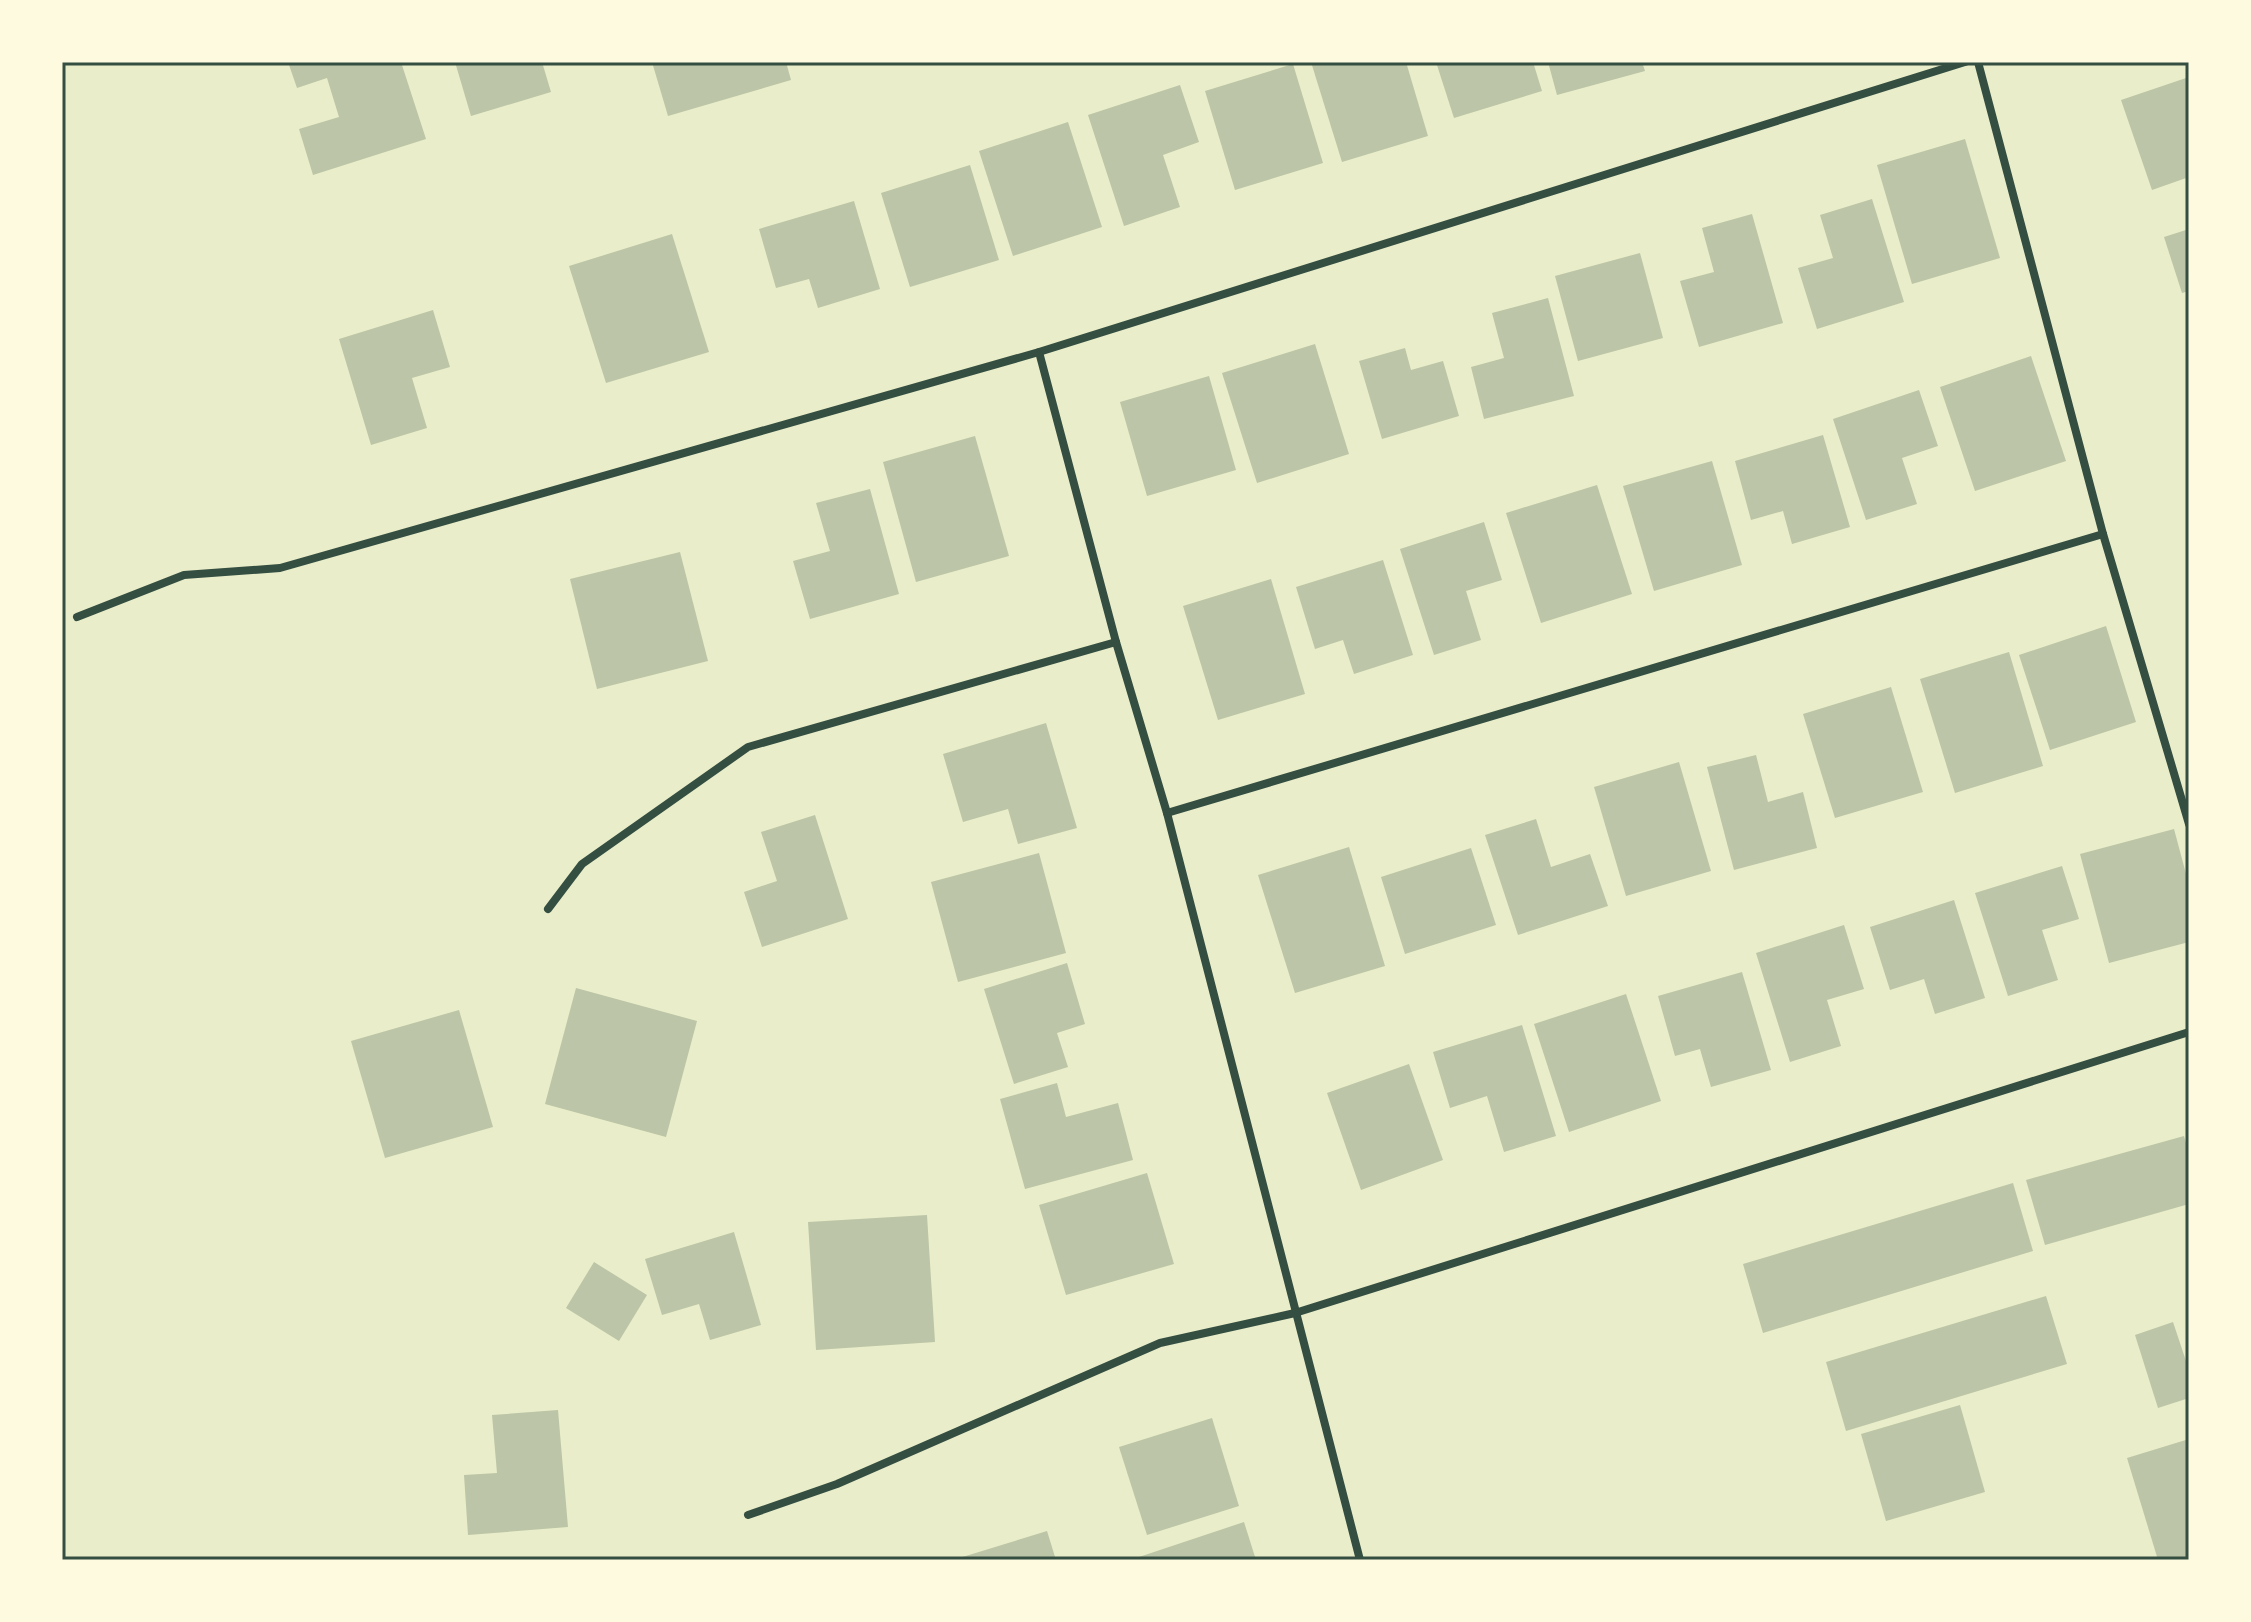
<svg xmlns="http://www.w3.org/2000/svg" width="2251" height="1622" font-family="Karla,sans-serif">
  <rect width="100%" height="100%" fill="#e9edc9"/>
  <g fill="#bcc5a7">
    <path d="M288 62H401L426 139 313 175 299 129 339 117 327 78 297 88Z"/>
    <path d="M455 62H542L551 92 471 116Z"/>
    <path d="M652 62H786L791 80 668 116Z"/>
    <path d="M1311 62H1406L1428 136 1342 162Z"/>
    <path d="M1436 62H1533L1542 91 1454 118Z"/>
    <path d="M1548 62H1642L1645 71 1557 95Z"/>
    <path d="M1293 64 1323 163 1235 190 1205 91Z"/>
    <path d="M2189 77V177L2152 190 2121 100Z"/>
    <path d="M1180 85 1199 142 1163 155 1180 207 1124 226 1088 115Z"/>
    <path d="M1068 122 1102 227 1013 256 979 151Z"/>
    <path d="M1965 139 2000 258 1912 284 1877 165Z"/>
    <path d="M970 165 999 260 910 287 881 193Z"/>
    <path d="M1872 199 1904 302 1817 329 1798 268 1833 258 1820 215Z"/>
    <path d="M854 201 880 289 818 308 809 279 776 288 759 229Z"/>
    <path d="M1752 214 1783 323 1699 347 1680 281 1714 272 1702 228Z"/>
    <path d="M2189 229V291L2182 293 2164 237Z"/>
    <path d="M672 234 709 352 606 383 569 266Z"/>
    <path d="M1640 253 1663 338 1578 361 1555 276Z"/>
    <path d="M1548 298 1574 396 1484 419 1471 367 1504 358 1492 313Z"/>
    <path d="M433 310 450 367 412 378 427 428 371 445 339 339Z"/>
    <path d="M1315 344 1349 454 1257 483 1222 373Z"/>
    <path d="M1405 348 1411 370 1443 361 1459 416 1382 439 1359 361Z"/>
    <path d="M2031 356 2066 461 1975 491 1940 387Z"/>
    <path d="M1209 376 1236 470 1147 496 1120 402Z"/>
    <path d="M1919 390 1938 446 1902 458 1917 504 1866 520 1833 419Z"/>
    <path d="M1823 435 1850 527 1792 544 1783 511 1751 520 1735 461Z"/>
    <path d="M975 436 1009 556 916 582 883 462Z"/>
    <path d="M1712 461 1742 565 1654 591 1623 486Z"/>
    <path d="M1597 485 1632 594 1541 623 1506 513Z"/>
    <path d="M870 489 899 594 810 619 793 561 830 551 816 503Z"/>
    <path d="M1484 522 1502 580 1466 591 1481 640 1434 655 1400 549Z"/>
    <path d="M680 552 708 661 597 689 570 579Z"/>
    <path d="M1383 560 1413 655 1354 674 1343 640 1315 649 1296 587Z"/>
    <path d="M1271 579 1305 694 1218 720 1183 606Z"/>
    <path d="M2106 626 2136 722 2050 750 2019 655Z"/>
    <path d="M2009 652 2043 766 1955 793 1920 679Z"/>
    <path d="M1891 687 1923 792 1835 818 1803 714Z"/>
    <path d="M1046 723 1077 828 1018 844 1008 809 963 822 943 754Z"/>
    <path d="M1756 755 1768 802 1803 792 1817 848 1734 870 1707 767Z"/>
    <path d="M1679 762 1711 871 1626 896 1594 787Z"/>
    <path d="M815 815 848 919 762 947 744 892 777 881 761 832Z"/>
    <path d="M1536 819 1551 867 1590 854 1608 906 1518 935 1485 835Z"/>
    <path d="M2174 829 2189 885V942L2109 963 2080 854Z"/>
    <path d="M1349 847 1385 966 1295 993 1258 875Z"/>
    <path d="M1471 848 1496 925 1405 954 1381 877Z"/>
    <path d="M1039 853 1066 953 958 982 931 882Z"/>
    <path d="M2062 866 2079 919 2042 930 2058 980 2008 996 1975 893Z"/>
    <path d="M1954 900 1985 998 1935 1014 1924 979 1890 990 1870 927Z"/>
    <path d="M1844 925 1864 989 1827 1000 1841 1046 1790 1062 1756 953Z"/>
    <path d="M1067 963 1085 1024 1057 1033 1068 1067 1014 1084 984 989Z"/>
    <path d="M1742 972 1771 1070 1711 1087 1700 1049 1675 1056 1658 996Z"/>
    <path d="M576 988 697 1021 666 1137 545 1104Z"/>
    <path d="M1626 994 1661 1101 1569 1132 1534 1024Z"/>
    <path d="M459 1010 493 1127 385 1158 351 1041Z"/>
    <path d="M1522 1025 1556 1136 1504 1152 1487 1096 1450 1108 1433 1052Z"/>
    <path d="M1409 1064 1443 1160 1361 1190 1327 1093Z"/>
    <path d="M1057 1083 1066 1117 1118 1103 1133 1160 1025 1189 1000 1099Z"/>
    <path d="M2184 1136 2189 1153V1204L2045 1245 2026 1180Z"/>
    <path d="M1147 1173 1174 1264 1066 1295 1039 1205Z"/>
    <path d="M2013 1183 2033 1251 1763 1333 1743 1264Z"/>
    <path d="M927 1215 935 1342 816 1350 808 1222Z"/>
    <path d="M734 1232 761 1325 710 1340 699 1304 662 1315 645 1259Z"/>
    <path d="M594 1262 647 1295 619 1341 566 1308Z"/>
    <path d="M2046 1296 2067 1364 1846 1431 1826 1362Z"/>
    <path d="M2173 1322 2189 1370V1398L2158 1408 2135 1335Z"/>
    <path d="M1960 1405 1985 1492 1886 1521 1861 1434Z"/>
    <path d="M558 1410 568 1527 468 1535 464 1475 497 1473 492 1415Z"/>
    <path d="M1212 1418 1239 1506 1147 1535 1119 1447Z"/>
    <path d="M2189 1439V1560H2158L2127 1458Z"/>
    <path d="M1244 1522 1256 1560H1133V1559Z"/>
    <path d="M1047 1531 1056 1560H956V1559Z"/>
  </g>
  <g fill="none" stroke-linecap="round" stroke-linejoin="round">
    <g stroke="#344e41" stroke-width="8">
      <path d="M1978 62 2103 534 2189 824"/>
      <path d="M1039 352 1116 642 1167 813 1360 1560"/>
      <path d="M77 617 184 575 280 568 1039 352 1965 62"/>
      <path d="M1167 813 2103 534"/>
      <path d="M548 909 582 864 748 747 1116 642"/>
      <path d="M748 1515 837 1484 1160 1343 1295 1313 2189 1032"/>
    </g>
  </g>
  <rect width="2251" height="1622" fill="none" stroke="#fefae0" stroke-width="128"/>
  <rect x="64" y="64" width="2123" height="1494" fill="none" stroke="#344e41" stroke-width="3"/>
</svg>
